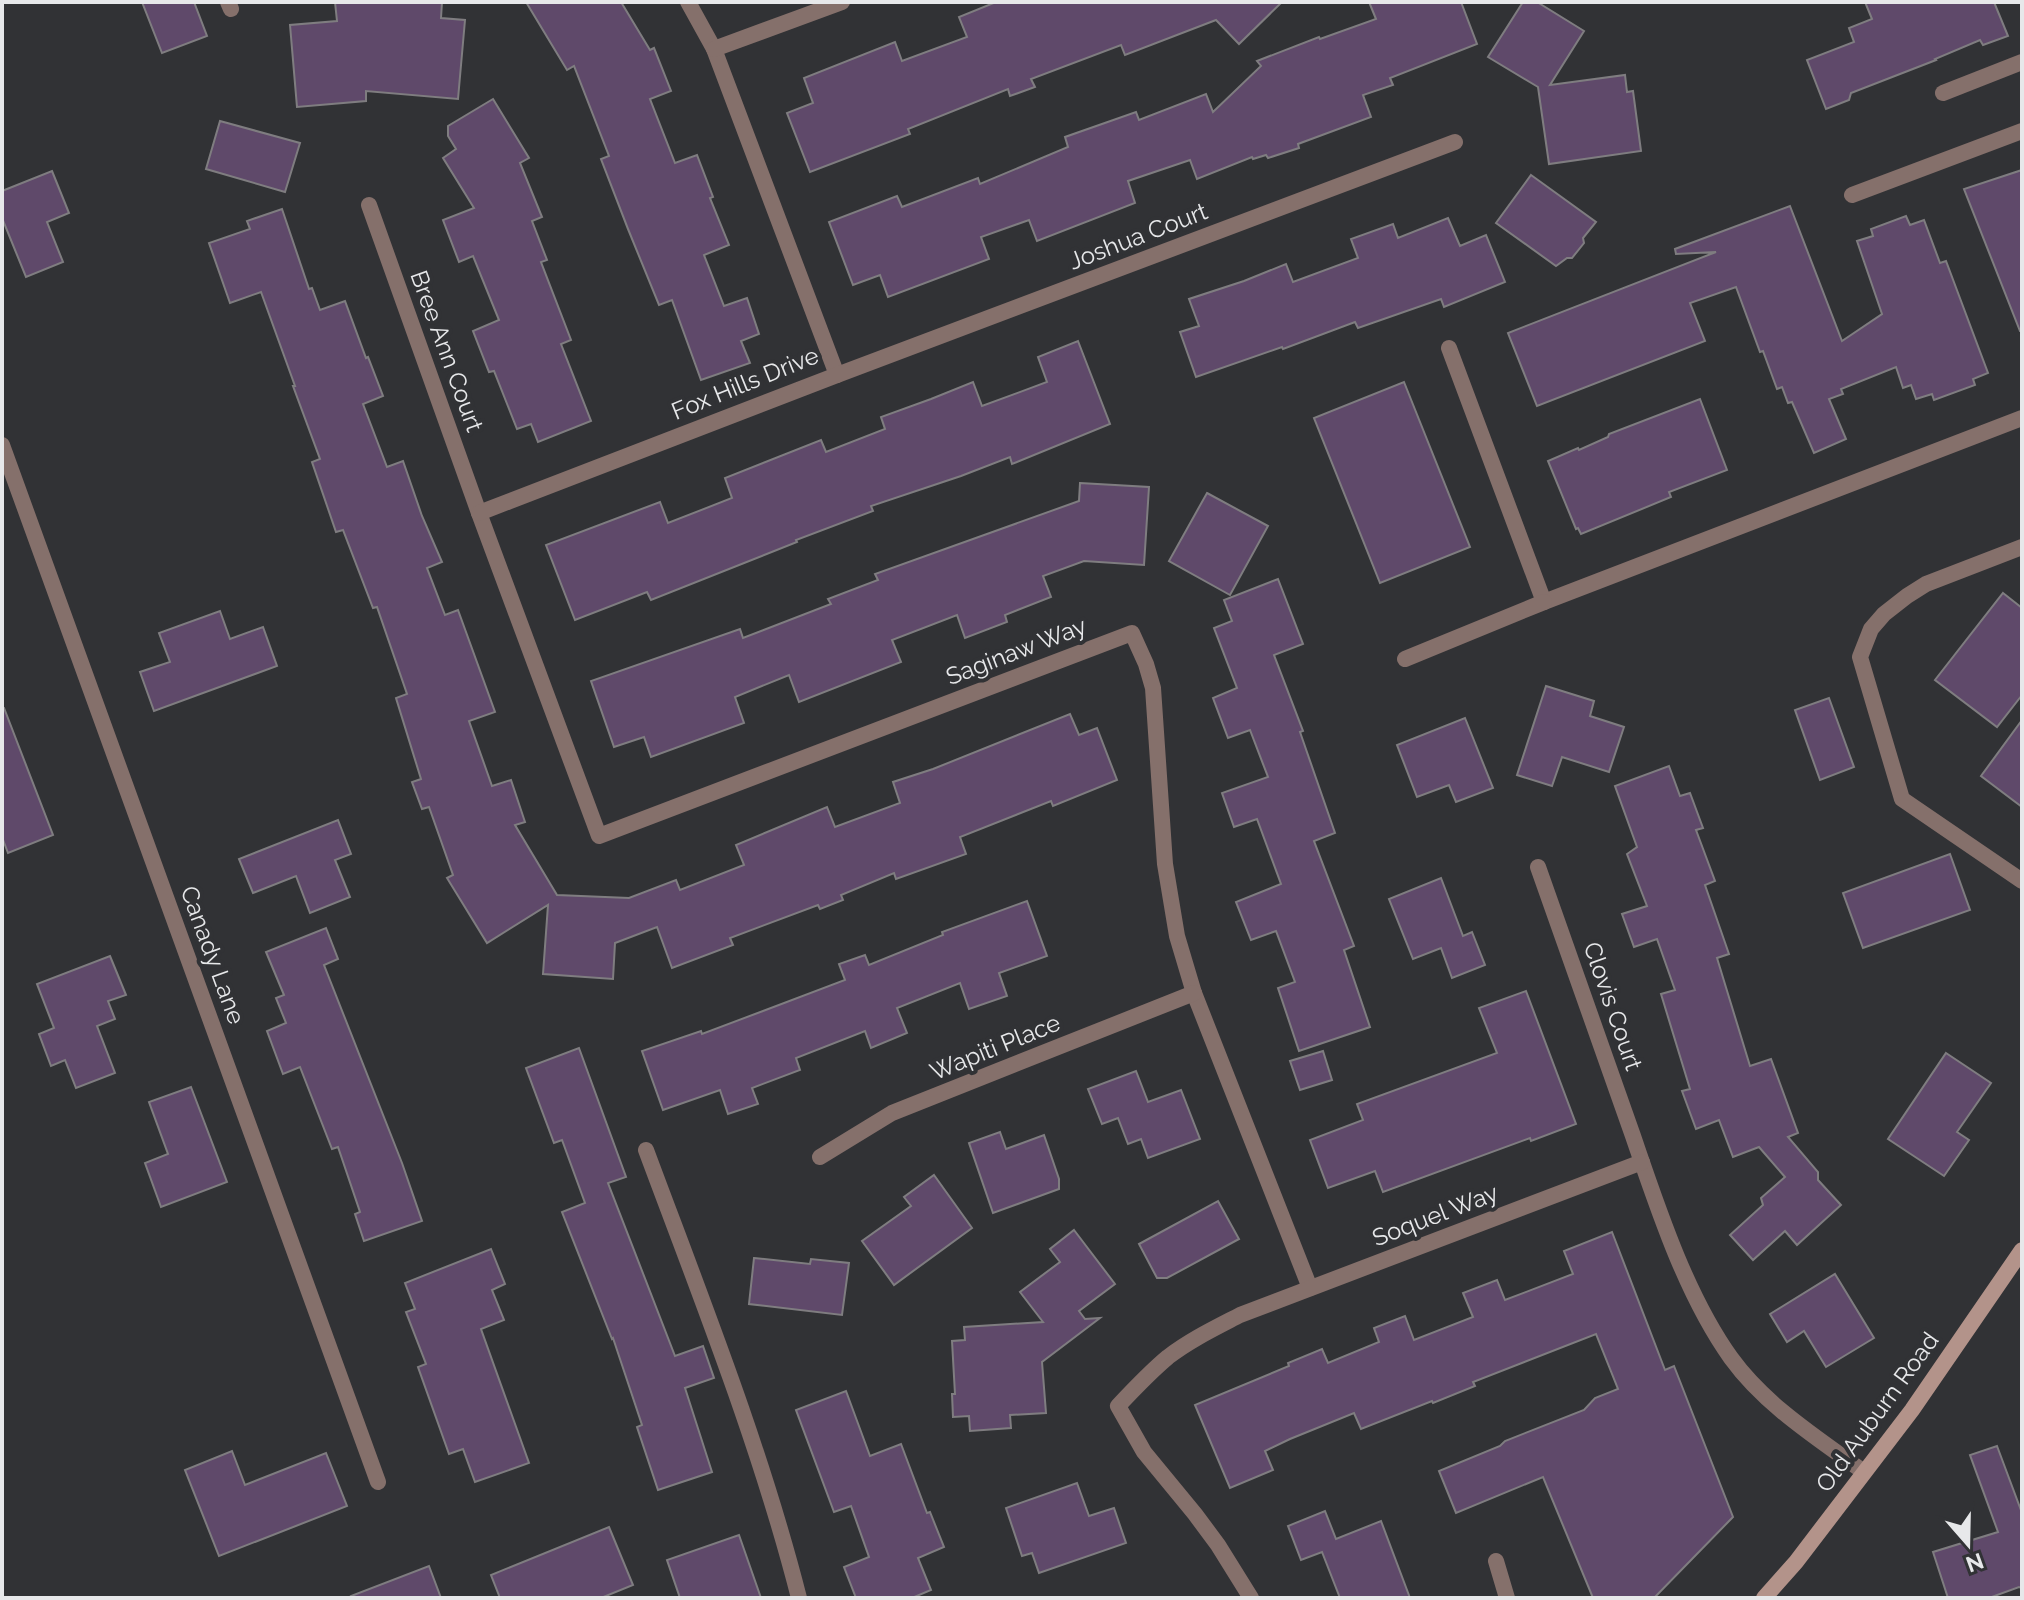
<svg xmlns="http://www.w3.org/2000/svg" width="2024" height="1600" font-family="Raleway,sans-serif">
  <rect width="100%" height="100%" fill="#313235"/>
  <g fill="#5f496a" stroke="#7f7d80" stroke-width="2">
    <path d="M142 2H194L207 36 162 53Z"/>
    <path d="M335 2H442L441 18 465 20 458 99 366 91V101L297 107 290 25 337 21Z"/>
    <path d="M526 2H621L650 50 654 48 671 91 650 99 675 163 697 155 713 197 710 198 729 245 704 255 724 306 747 298 759 334 741 341 750 363 701 380 672 300 659 305 628 229 601 159 609 156 574 66 567 70Z"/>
    <path d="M996 2H1282L1239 44 1216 20 1125 55 1121 45 1031 79 1035 87 1010 96 1008 89 908 129 910 134 810 172 787 113 813 103 804 78 895 42 902 61 967 37 959 17Z"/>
    <path d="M1369 2H1461L1477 44 1390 78 1393 85 1363 95 1371 117 1298 144 1299 148 1268 158 1266 155 1253 159 1252 157 1197 179 1190 160 1128 181 1135 203 1037 241 1029 220 981 237 989 259 888 297 880 275 853 285 829 222 897 196 902 207 978 178 980 184 1068 147 1065 137 1136 112 1139 120 1206 94 1213 112 1261 66 1257 61 1319 37 1320 39 1376 19Z"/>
    <path d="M1523 2H1537L1584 31 1550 85 1625 75 1627 92 1633 91 1641 151 1549 164 1538 87 1488 57Z"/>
    <path d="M1865 2H1994L2008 36 1983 45 1980 40 1935 59 1936 60 1851 93 1849 100 1826 109 1807 60 1854 42 1849 28 1872 19Z"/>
    <path d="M493 99 529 158 520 163 542 217 532 221 547 260 541 262 571 340 561 344 591 421 538 442 531 424 517 429 494 371 489 372 473 331 499 320 473 256 459 262 443 220 474 208 443 158 456 149 448 136V126Z"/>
    <path d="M220 121 300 143 285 192 206 169Z"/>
    <path d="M2022 170V331H2020L1964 189Z"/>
    <path d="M52 171 69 213 47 222 63 262 26 277 2 218V191Z"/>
    <path d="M1531 175 1596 222 1583 238 1584 243 1572 258H1567L1556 266 1496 223Z"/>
    <path d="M1790 206 1842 341 1882 314 1857 241 1873 236 1871 229 1906 216 1910 225 1924 220 1940 263 1946 261 1988 373 1973 379 1975 385 1934 400 1932 394 1916 399 1911 385 1903 388 1896 367 1841 389 1843 394 1829 399 1846 439 1814 453 1792 402 1788 403 1782 387 1777 389 1763 351 1760 352 1736 287 1690 303 1705 341 1537 406 1508 333 1716 252 1676 254 1675 249Z"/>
    <path d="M282 209 309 289 312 288 320 310 345 301 366 358 368 357 383 396 363 404 387 467 403 461 422 516 442 562 427 568 445 615 458 610 495 712 469 721 492 786 511 780 525 822 515 825 557 895 629 898 676 880 680 890 744 865 736 845 827 807 835 827 900 803 893 782 933 769 1070 714 1079 735 1097 728 1117 780 1053 806 1051 801 960 837 966 854 896 879 894 873 841 895 843 900 820 909 818 905 730 938 733 945 672 968 657 927 615 943 613 979 543 974 548 905 487 943 447 878 453 875 429 807 422 809 412 782 421 779 396 698 407 694 377 607 373 608 343 530 336 532 312 462 320 459 293 386H295L261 292 230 303 209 243 250 229 247 221Z"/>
    <path d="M1448 218 1460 246 1486 235 1505 282 1444 307 1441 299 1358 328 1355 322 1283 349 1282 347 1196 377 1180 332 1199 326 1189 299 1244 281 1286 264 1293 282 1358 258 1351 239 1393 224 1398 238Z"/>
    <path d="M1078 341 1110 424 1012 464 1010 457 961 476 871 506 873 511 796 540 797 542 651 600 647 592 575 620 546 545 660 502 668 523 732 498 725 478 821 440 826 452 885 429 881 417 931 399 973 382 982 406 1047 382 1038 357Z"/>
    <path d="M1404 382 1470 547 1380 583 1314 418Z"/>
    <path d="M1700 399 1727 470 1669 492 1671 497 1581 534 1578 528 1576 529 1548 461 1578 448 1579 450 1608 437 1609 434Z"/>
    <path d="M1080 483 1149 487 1144 565 1084 561 1043 576 1051 597 1005 615 1007 622 965 638 957 615 892 640 901 662 799 702 789 675 735 697 744 723 651 757 644 737 614 747 591 681 740 629 743 638 831 604 828 599 878 580 875 574 1079 501Z"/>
    <path d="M1207 493 1268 526 1230 595 1169 561Z"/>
    <path d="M1278 579 1303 644 1274 655 1303 731 1300 732 1335 833 1314 841 1354 946 1344 950 1370 1027 1299 1051 1278 988 1295 982 1276 931 1251 940 1236 902 1281 884 1257 819 1234 827 1222 793 1268 777 1250 730 1228 738 1213 698 1237 688 1214 628 1232 621 1224 600Z"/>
    <path d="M2003 593 2022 608V695L1997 727 1935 680Z"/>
    <path d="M220 611 230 639 263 627 277 666 154 711 140 672 170 662 159 633Z"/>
    <path d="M1546 686 1594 701 1590 716 1624 727 1609 772 1562 757 1552 786 1517 775Z"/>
    <path d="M1829 698 1854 767 1820 780 1795 710Z"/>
    <path d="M2 708H4L53 835 8 853 2 837Z"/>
    <path d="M1465 718 1493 788 1456 802 1449 785 1417 797 1397 745Z"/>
    <path d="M2022 720V807L1981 776Z"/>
    <path d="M1669 766 1680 796 1690 793 1703 828 1696 830 1715 881 1705 885 1729 954 1717 958 1750 1066 1771 1059 1798 1133 1788 1137 1818 1172V1180L1841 1205 1797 1245 1785 1231 1753 1260 1730 1235 1763 1205 1761 1198 1785 1177 1759 1147 1733 1157 1719 1120 1696 1129 1682 1091 1690 1089 1661 994 1675 990 1657 939 1634 947 1622 914 1647 906 1627 854 1637 847 1615 786Z"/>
    <path d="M338 820 351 854 335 860 350 897 310 913 296 876 253 893 239 859Z"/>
    <path d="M1950 854 1970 910 1863 948 1843 893Z"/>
    <path d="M1441 878 1463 936 1472 932 1485 965 1452 978 1441 948 1413 959 1389 899Z"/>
    <path d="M1027 901 1047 956 999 973 1007 996 969 1009 960 983 897 1008 907 1033 871 1048 865 1031 796 1058 800 1070 752 1088 758 1104 728 1114 720 1090 663 1110 642 1051 701 1031 702 1034 845 980 839 964 865 955 869 965 943 935 942 932Z"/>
    <path d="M326 928 338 959 324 965 402 1163 422 1221 364 1241 355 1214 360 1212 338 1147 332 1149 300 1067 283 1074 267 1031 286 1023 276 998 284 995 266 952Z"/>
    <path d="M110 956 126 995 108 1001 115 1019 97 1026 115 1073 76 1088 65 1060 51 1066 39 1034 54 1028 37 984Z"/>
    <path d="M1526 991 1576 1124 1531 1141 1530 1138 1383 1192 1375 1171 1328 1188 1310 1140 1363 1120 1357 1104 1497 1053 1479 1008Z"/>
    <path d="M579 1048 626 1177 608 1183 675 1356 703 1346 714 1378 685 1388 712 1472 658 1490 637 1427 642 1425 613 1338 612 1339 562 1212 585 1203 562 1140 554 1143 526 1068Z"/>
    <path d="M1323 1051 1332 1080 1300 1090 1290 1061Z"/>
    <path d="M1946 1053 1991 1083 1957 1132 1969 1140 1944 1176 1888 1139Z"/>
    <path d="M1136 1071 1148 1102 1181 1090 1200 1139 1148 1158 1141 1139 1128 1144 1118 1118 1102 1124 1088 1089Z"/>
    <path d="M191 1087 227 1182 161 1207 145 1163 168 1154 149 1102Z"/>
    <path d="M1000 1132 1006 1149 1044 1135 1059 1179V1189L993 1213 969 1143Z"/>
    <path d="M934 1175 972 1228 894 1285 862 1241 911 1206 904 1197Z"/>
    <path d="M1218 1201 1239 1239 1167 1278H1157L1139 1244Z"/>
    <path d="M1074 1230 1115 1284 1079 1311 1085 1319 1100 1318 1042 1362 1046 1413 1010 1415 1011 1428 970 1431 969 1416 953 1417 952 1394H955L952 1341 965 1340 964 1327 1043 1322 1020 1292 1060 1262 1050 1249Z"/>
    <path d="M1612 1232 1665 1370 1674 1366 1733 1517 1654 1598H1593L1543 1477 1456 1513 1439 1471 1500 1446 1505 1441 1584 1410 1595 1398 1618 1389 1596 1334 1473 1382 1475 1386 1433 1403 1432 1401 1361 1429 1354 1413 1290 1439 1265 1451 1273 1470 1230 1488 1195 1405 1289 1366 1288 1363 1322 1349 1328 1363 1379 1342 1374 1328 1405 1316 1414 1340 1473 1317 1463 1293 1497 1280 1505 1300 1573 1274 1564 1251Z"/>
    <path d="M491 1249 505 1284 492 1290 504 1320 481 1329 529 1463 475 1482 463 1449 449 1454 418 1367 426 1364 406 1312 415 1309 405 1283Z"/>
    <path d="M754 1258 810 1264 811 1259 849 1263 842 1315 749 1304Z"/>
    <path d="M1835 1274 1874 1338 1826 1367 1804 1331 1787 1342 1770 1314Z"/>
    <path d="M846 1391 870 1456 901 1444 927 1513 930 1512 944 1547 918 1558 931 1590 912 1598H856L844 1567 869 1557 851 1506 834 1512 796 1410Z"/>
    <path d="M1997 1446 2022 1513V1588L2019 1587 1989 1598H1948L1933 1552 1998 1532 1970 1455Z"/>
    <path d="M232 1451 245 1485 326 1453 347 1506 219 1556 185 1470Z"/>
    <path d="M1077 1483 1089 1516 1114 1508 1126 1543 1039 1573 1032 1553 1022 1556 1006 1508Z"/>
    <path d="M1325 1511 1336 1539 1381 1521 1410 1598H1340L1322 1552 1301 1560 1288 1526Z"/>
    <path d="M609 1527 633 1585 601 1598H500L491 1575Z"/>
    <path d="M739 1535 761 1598H680L667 1560Z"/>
    <path d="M429 1566 441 1598H352L351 1596Z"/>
  </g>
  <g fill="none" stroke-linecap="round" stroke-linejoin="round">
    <g stroke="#85706b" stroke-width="16">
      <path d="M1943 93 2022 62"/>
      <path d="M1852 195 2022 131"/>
      <path d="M2022 547 1926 584 1907 596 1884 614 1871 629 1860 657 1902 799 2022 881"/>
      <path d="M1496 1561 1507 1598"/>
    </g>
    <g stroke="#85706b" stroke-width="16">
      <path d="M228 2 231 9"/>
      <path d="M688 2 714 49 837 375"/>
      <path d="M714 49 842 2"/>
      <path d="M369 205 479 513 599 836 1132 633 1146 664 1153 688 1165 864 1177 936 1194 993 1310 1288"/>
      <path d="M1449 348 1544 602 2022 418"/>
      <path d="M2 445 378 1482"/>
      <path d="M479 513 837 375 1455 142"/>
      <path d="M1405 659 1544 602"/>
      <path d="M1538 867C1570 956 1601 1046 1633 1136 1658 1209 1686 1295 1731 1358 1765 1405 1817 1438 1864 1472"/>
      <path d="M646 1150C701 1298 760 1445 799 1598"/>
      <path d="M820 1157 892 1113 1194 993"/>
      <path d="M1251 1598 1218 1545 1195 1514 1144 1452 1118 1406C1134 1389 1150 1372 1168 1357 1190 1340 1215 1328 1240 1315L1642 1162"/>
    </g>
    <path stroke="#b3938a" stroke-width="16" d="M1764 1598 1796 1562 1912 1410 2022 1250"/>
  </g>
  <g text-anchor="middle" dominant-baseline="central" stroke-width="8" stroke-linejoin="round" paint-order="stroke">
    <g font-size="24" fill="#e7e8ea" stroke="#313235">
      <text transform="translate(1138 236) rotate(-21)">Joshua Court</text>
      <text transform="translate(447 351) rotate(70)">Bree Ann Court</text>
      <text transform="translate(745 383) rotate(-22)">Fox Hills Drive</text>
      <text transform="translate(1016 651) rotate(-21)">Saginaw Way</text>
      <text transform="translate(213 955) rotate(70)">Canady Lane</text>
      <text transform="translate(1613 1006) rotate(71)">Clovis Court</text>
      <text transform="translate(995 1047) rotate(-22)">Wapiti Place</text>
      <text transform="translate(1435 1215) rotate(-21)">Soquel Way</text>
      <text transform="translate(1877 1412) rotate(-54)">Old Auburn Road</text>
    </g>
  </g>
  <rect width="2024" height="1600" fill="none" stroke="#e7e8ea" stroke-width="8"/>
  <g transform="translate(1968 1544) rotate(160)" stroke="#313235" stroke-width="6" paint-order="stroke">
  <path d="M0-6L14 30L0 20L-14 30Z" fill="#e7e8ea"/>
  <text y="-12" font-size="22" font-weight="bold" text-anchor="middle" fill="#e7e8ea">N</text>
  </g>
</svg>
